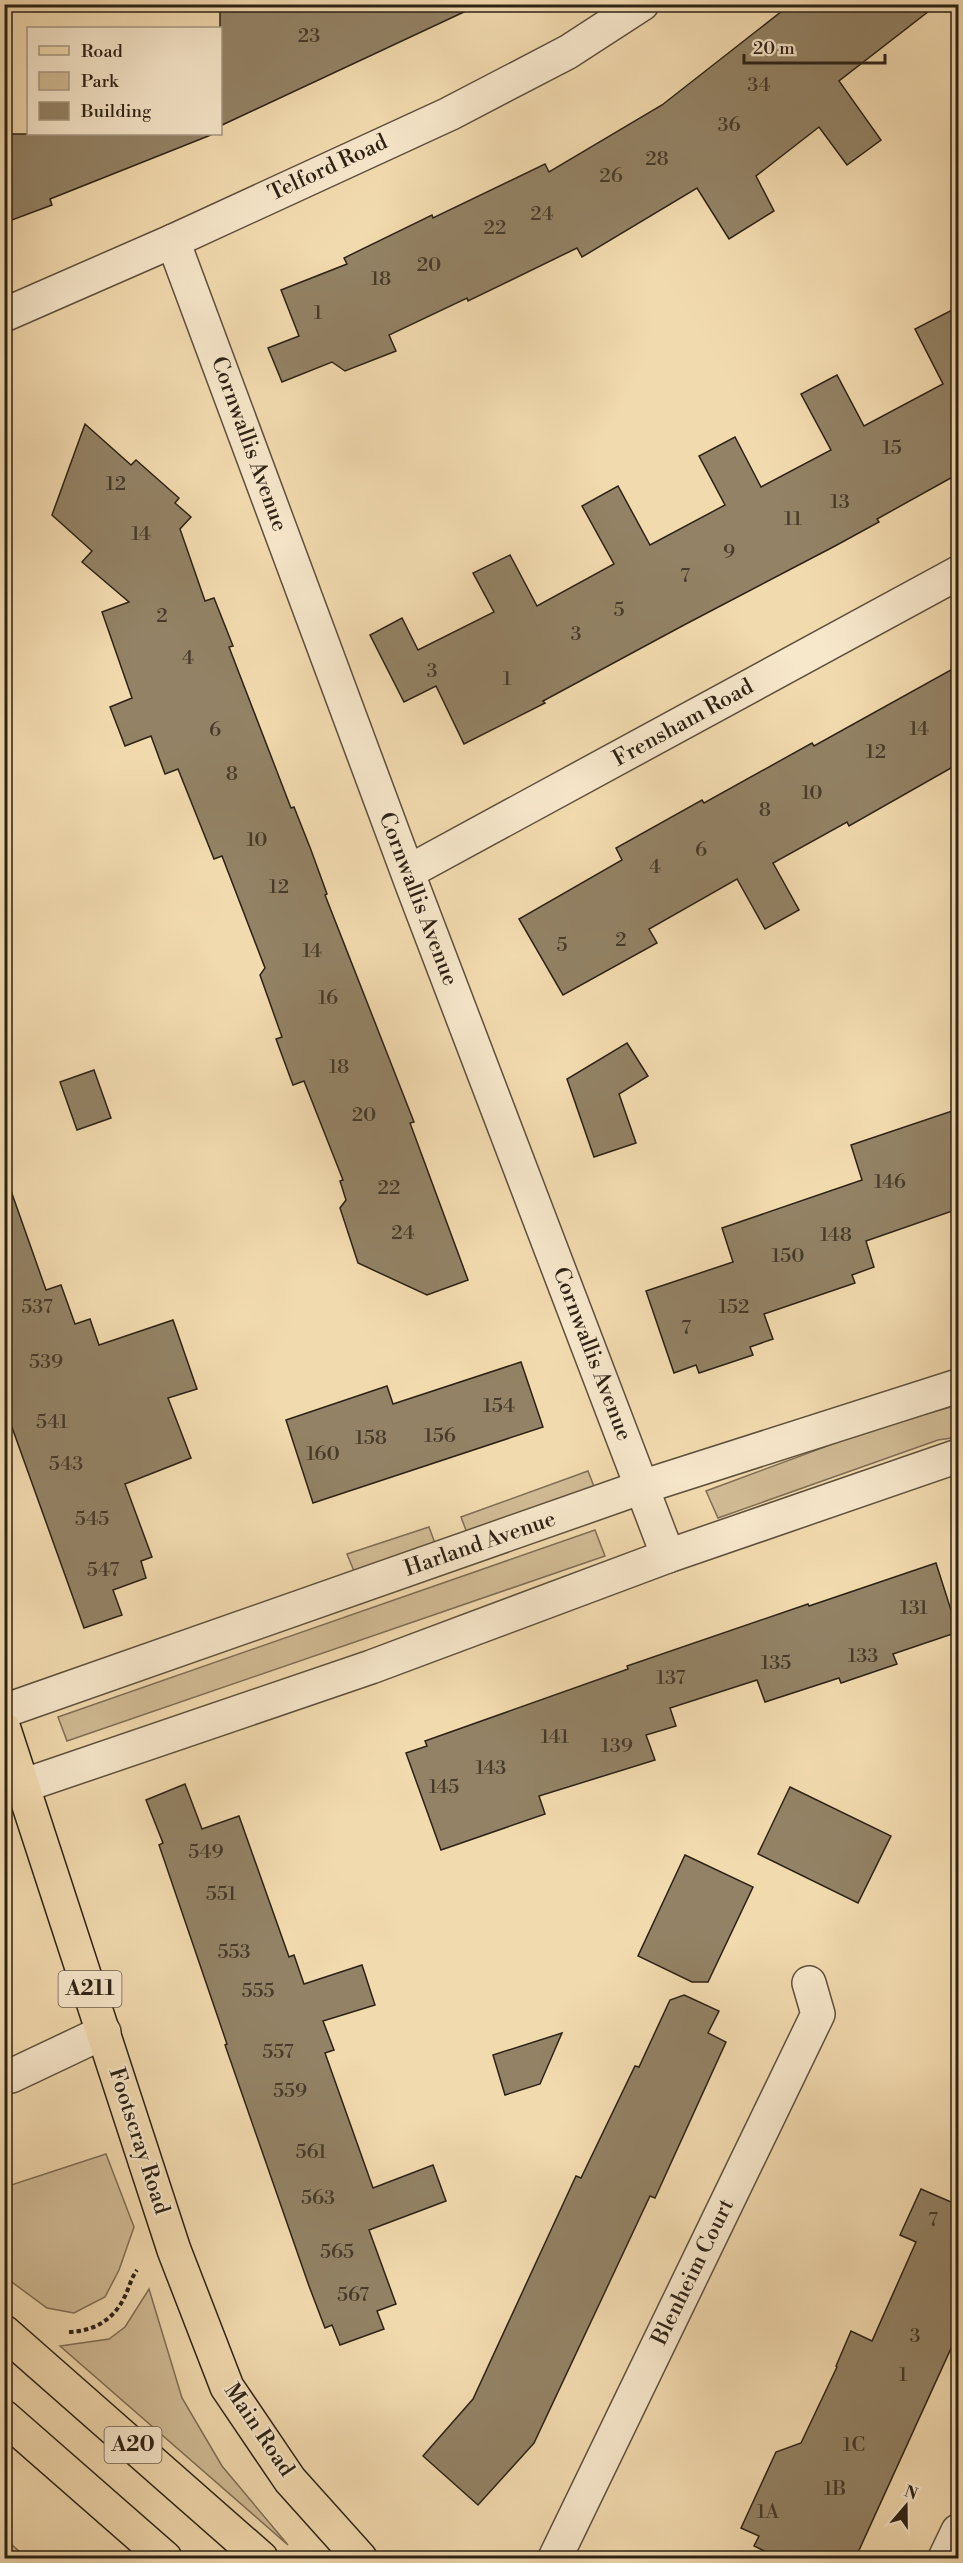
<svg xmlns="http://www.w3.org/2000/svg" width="963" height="2563" font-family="'Libre Bodoni',serif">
  <rect width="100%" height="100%" fill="#f2daaf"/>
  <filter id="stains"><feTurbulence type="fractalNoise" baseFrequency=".00333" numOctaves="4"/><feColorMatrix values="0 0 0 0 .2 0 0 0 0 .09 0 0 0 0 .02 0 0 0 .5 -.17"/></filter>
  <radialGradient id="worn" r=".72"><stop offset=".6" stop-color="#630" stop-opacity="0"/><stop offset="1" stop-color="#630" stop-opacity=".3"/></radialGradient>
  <g fill="#d1bb95" stroke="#7f6e55" stroke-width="1.5">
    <path d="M958 1405V1437L938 1440 718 1518 706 1491 873 1429Z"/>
    <path d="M588 1471 595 1489 467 1533 461 1517Z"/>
    <path d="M429 1527 436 1546 356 1576 347 1554Z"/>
    <path d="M595 1530 605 1556 67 1741 58 1717Z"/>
    <path d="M106 2154 134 2227 119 2270 105 2297 74 2313 47 2308 5 2277V2187Z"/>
    <path d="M149 2289 182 2398 222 2466 288 2545 60 2346 109 2339 125 2327Z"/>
    <path d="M4 2539H5L27 2558H5Z"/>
  </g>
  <g fill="#938265" stroke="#2d2215" stroke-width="1.5">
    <path d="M220 4H481L220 126Z"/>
    <path d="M791 4H938L839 81 881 140 847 165 819 127 756 176 774 211 729 239 697 188 582 257 577 248 468 301 467 298 389 335 396 351 345 371 332 362 282 382 268 348 299 336 281 290 347 264 344 258 432 215 433 218 545 164 549 172 662 105Z"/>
    <path d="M4 134H210L211 135 50 199 52 205 4 223Z"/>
    <path d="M958 307V474L877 519 879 522 835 546 684 625 543 701 545 703 464 744 436 686 404 702 370 635 402 618 418 650 494 612 473 573 510 555 537 606 614 564 582 506 618 486 650 545 725 505 699 456 735 437 761 487 831 450 801 394 837 375 864 426 943 384 915 329Z"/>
    <path d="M85 424 131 465 136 460 179 498 175 503 191 517 180 529 205 601 214 598 233 646 229 647 291 808 294 807 311 850 327 894 325 895 414 1122 410 1123 468 1280 427 1295 358 1263 340 1208 346 1200 340 1181 343 1180 304 1081 293 1085 276 1039 282 1037 260 975 265 968 222 856 214 859 178 769 165 774 151 736 125 746 110 707 132 698 102 612 129 602 82 562 92 551 52 515Z"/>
    <path d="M958 666V764L849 826 847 822 773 863 799 910 765 929 737 879 649 929 657 943 563 995 519 919 622 860 616 848 702 800 704 803 812 743 814 746Z"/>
    <path d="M627 1043 648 1076 619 1094 636 1143 594 1157 567 1079Z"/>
    <path d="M94 1070 111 1118 77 1130 60 1082Z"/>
    <path d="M958 1109V1209L866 1241 874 1267 852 1275 855 1283 764 1314 773 1339 750 1347 753 1355 699 1373 696 1365 674 1373 646 1291 733 1262 722 1228 862 1180 851 1145Z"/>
    <path d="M10 1188 46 1290 61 1285 75 1324 90 1319 99 1345 173 1320 197 1389 168 1398 191 1458 125 1484 152 1557 141 1561 146 1578 113 1590 122 1615 84 1628 4 1405V1189Z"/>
    <path d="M521 1362 543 1427 313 1503 286 1420 387 1386 393 1404Z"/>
    <path d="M936 1563 958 1632 893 1654 897 1664 841 1683 839 1678 765 1702 757 1680 670 1708 676 1726 646 1735 655 1760 539 1796 545 1814 441 1850 406 1753 427 1746 425 1741 628 1669 627 1666 808 1604 809 1606Z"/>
    <path d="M185 1784 202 1829 239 1816 289 1957 294 1955 304 1984 362 1965 375 2005 323 2021 334 2050 325 2053 373 2188 433 2165 446 2201 369 2230 396 2304 377 2311 384 2329 340 2345 332 2325 325 2328 309 2286 225 2045 227 2044 159 1845 163 1843 146 1800Z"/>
    <path d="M790 1787 891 1836 858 1903 758 1854Z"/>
    <path d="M685 1855 753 1887 708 1982H692L638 1956Z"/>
    <path d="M684 1995 719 2011 708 2033 726 2042 655 2198 650 2196 534 2443 478 2505 423 2456 473 2399 576 2176 581 2178 635 2066 639 2067 670 2000Z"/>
    <path d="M562 2033 540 2084 505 2095 493 2055Z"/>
    <path d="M921 2189 958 2205V2333L855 2559H781L754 2546 759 2536 741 2528 776 2452 801 2443 837 2367 836 2366 851 2331 872 2341 916 2242 900 2235Z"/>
  </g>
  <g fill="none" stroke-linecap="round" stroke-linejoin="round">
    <defs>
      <g id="street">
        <path d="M173 241 413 887 668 1556"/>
        <path d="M4 315 173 241 449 114 568 52 642 4"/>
        <path d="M408 872 958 573"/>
        <path d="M4 1711 642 1487 958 1386"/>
        <path d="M22 1786 371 1667 668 1556 958 1456"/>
        <path d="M11 2076 104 2032"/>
        <path d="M555 2558 818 2014 809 1983"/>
        <path d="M945 2558 958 2531"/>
      </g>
      <path id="primary" d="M4 1729 174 2250 227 2387 290 2480 360 2558"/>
      <g id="highway">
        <path d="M4 2332 261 2558"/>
        <path d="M4 2417 165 2558"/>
      </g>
    </defs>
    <use href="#street" stroke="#5e503c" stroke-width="36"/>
    <use href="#primary" stroke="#2d2215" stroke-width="36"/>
    <use href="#highway" stroke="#2d2215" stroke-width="36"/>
    <path stroke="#2d2215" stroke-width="4" stroke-dasharray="4.5 3" stroke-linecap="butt" d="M69 2332C94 2331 114 2320 125 2296 129 2288 131 2278 137 2270"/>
    <use href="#street" stroke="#f7e7cb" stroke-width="33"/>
    <use href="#primary" stroke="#f2daaf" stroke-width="33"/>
    <use href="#highway" stroke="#f2daaf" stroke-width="33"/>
  </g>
  <g text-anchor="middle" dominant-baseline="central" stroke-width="4.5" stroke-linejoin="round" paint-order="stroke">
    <g font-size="20" fill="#463a29">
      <text x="309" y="36">23</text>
      <text x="759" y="85">34</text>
      <text x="729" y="125">36</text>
      <text x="657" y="159">28</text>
      <text x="611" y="176">26</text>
      <text x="542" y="214">24</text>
      <text x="495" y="228">22</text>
      <text x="429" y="265">20</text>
      <text x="381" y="279">18</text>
      <text x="318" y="313">1</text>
      <text x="892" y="448">15</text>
      <text x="116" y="484">12</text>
      <text x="840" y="502">13</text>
      <text x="793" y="519">11</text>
      <text x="141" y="534">14</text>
      <text x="729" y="552">9</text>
      <text x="685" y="576">7</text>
      <text x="619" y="610">5</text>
      <text x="162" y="616">2</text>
      <text x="576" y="634">3</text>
      <text x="188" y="658">4</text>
      <text x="432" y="671">3</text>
      <text x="507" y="679">1</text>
      <text x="919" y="729">14</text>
      <text x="215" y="730">6</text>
      <text x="876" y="752">12</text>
      <text x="232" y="774">8</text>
      <text x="812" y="793">10</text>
      <text x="765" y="810">8</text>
      <text x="257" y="840">10</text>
      <text x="701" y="850">6</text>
      <text x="655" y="867">4</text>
      <text x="279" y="887">12</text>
      <text x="621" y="940">2</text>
      <text x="562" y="945">5</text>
      <text x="312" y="951">14</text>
      <text x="328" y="998">16</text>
      <text x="339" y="1067">18</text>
      <text x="364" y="1115">20</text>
      <text x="890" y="1182">146</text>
      <text x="389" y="1188">22</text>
      <text x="403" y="1233">24</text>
      <text x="836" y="1235">148</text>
      <text x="788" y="1256">150</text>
      <text x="37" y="1307">537</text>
      <text x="734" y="1307">152</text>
      <text x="686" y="1328">7</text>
      <text x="46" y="1362">539</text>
      <text x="499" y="1406">154</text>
      <text x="52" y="1422">541</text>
      <text x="440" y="1436">156</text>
      <text x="371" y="1438">158</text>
      <text x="323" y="1454">160</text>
      <text x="66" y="1464">543</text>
      <text x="92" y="1519">545</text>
      <text x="103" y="1570">547</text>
      <text x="914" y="1608">131</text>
      <text x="863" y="1656">133</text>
      <text x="776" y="1663">135</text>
      <text x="671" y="1678">137</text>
      <text x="555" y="1737">141</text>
      <text x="617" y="1746">139</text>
      <text x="491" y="1768">143</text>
      <text x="444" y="1787">145</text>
      <text x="206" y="1852">549</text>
      <text x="221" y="1894">551</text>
      <text x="234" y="1952">553</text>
      <text x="258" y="1991">555</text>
      <text x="278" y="2052">557</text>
      <text x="290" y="2091">559</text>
      <text x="311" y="2152">561</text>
      <text x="318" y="2198">563</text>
      <text x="933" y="2220">7</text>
      <text x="337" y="2252">565</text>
      <text x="353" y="2295">567</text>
      <text x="915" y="2336">3</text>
      <text x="903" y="2375">1</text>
      <text x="854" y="2445">1C</text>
      <text x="835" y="2489">1B</text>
      <text x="768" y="2512">1A</text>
    </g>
    <g fill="#f7e7cb" stroke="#6a5d4c" stroke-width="1.5">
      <rect x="58.5" y="1971" width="63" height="36" rx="4.5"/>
      <rect x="104.5" y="2427" width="57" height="36" rx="4.5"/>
    </g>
    <g font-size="21" font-weight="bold" fill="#2d2215">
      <text x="90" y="1989">A211</text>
      <text x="133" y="2445">A20</text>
    </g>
    <g font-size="22" fill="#2d2215" stroke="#f7e7cb">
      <text transform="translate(328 168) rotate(-25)">Telford Road</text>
      <text transform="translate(249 444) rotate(70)">Cornwallis Avenue</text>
      <text transform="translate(683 723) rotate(-29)">Frensham Road</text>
      <text transform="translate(418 899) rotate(69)">Cornwallis Avenue</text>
      <text transform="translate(592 1354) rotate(69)">Cornwallis Avenue</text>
      <text transform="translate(480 1544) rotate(-19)">Harland Avenue</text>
      <text transform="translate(139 2141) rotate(72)">Footscray Road</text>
      <text transform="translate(693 2272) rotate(-64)">Blenheim Court</text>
      <text transform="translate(259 2430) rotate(56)">Main Road</text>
    </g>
  </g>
  <rect width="963" height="2563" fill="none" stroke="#f2daaf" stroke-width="24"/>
  <rect x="6" y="6" width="951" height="2551" fill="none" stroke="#2d2215" stroke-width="3"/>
  <rect x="12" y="12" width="939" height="2539" fill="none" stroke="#2d2215" stroke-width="1.5"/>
  <rect x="27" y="27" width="195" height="108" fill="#f7e7cb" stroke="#a69882" stroke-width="1.5"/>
  <rect x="39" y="46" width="30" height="9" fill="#f2daaf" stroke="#a69882" stroke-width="1.5"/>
  <text x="81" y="57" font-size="18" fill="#2d2215">Road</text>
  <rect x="39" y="72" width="30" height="18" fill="#d1bb95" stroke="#a69882" stroke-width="1.5"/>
  <text x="81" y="87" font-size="18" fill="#2d2215">Park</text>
  <rect x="39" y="102" width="30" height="18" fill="#938265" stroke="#a69882" stroke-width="1.5"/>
  <text x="81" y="117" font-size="18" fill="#2d2215">Building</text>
  <g transform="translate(906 2506) rotate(20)" stroke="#f7e7cb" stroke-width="4.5" paint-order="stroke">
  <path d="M0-4.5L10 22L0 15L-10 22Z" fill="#2d2215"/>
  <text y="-9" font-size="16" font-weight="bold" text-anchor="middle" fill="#2d2215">N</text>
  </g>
  <path d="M744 54v9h141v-9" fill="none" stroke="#2d2215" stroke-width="3"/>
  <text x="753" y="54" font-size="18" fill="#2d2215" stroke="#f7e7cb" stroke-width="4.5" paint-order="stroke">20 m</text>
  <rect width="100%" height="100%" filter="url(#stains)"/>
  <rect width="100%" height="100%" fill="url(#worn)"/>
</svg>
